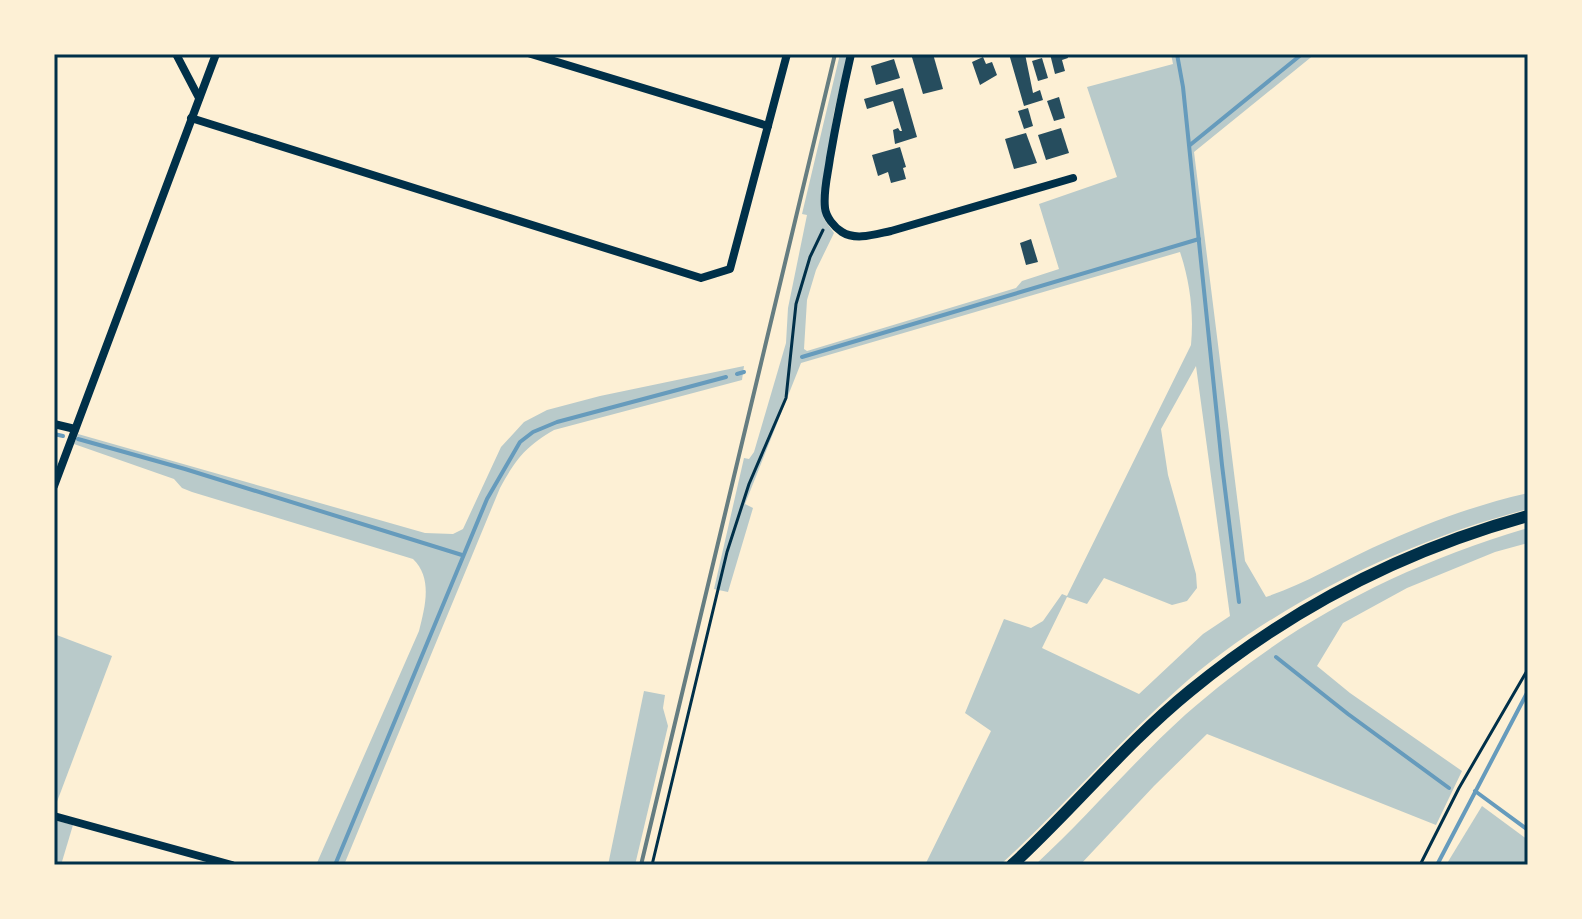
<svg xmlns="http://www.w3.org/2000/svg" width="1582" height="919" font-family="'Libre Baskerville',serif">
  <rect width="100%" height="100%" fill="#fdf0d5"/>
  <g fill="#b9caca" fill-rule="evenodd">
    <path d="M840 54H848L834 112 822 197 824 219 834 233 816 270 807 300 804 349 807 351 1016 288 1022 281 1059 269 1039 204 1117 177 1087 87 1173 64 1171 54H1315L1194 152 1245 561 1266 597C1304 584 1336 565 1372 548 1422 525 1474 505 1528 493V509C1406 541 1272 605 1178 689 1115 745 1062 809 1000 865H925L991 731 965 713 1004 619 1031 628 1043 621 1062 594 1067 596 1191 345C1194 313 1190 282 1180 252L801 363 745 504 753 508 728 592 714 589 744 458 749 459 754 452 786 343 788 308 807 215 802 214ZM1196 366 1230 616 1203 634 1139 694 1042 648 1067 597 1087 604 1104 578 1172 605 1187 601 1197 588 1196 574 1168 475 1161 429Z"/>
    <path d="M744 366 742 380 554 430C525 447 516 459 500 488L344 865H316L419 631C425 607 433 578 413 559L192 492 182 488 174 479 74 444 78 434 425 533 453 534 463 529 501 447 524 422 547 410 600 396Z"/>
    <path d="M1528 528V543L1495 552 1407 588 1343 623 1317 666 1350 693 1462 771 1436 825 1207 734 1154 786 1080 865H1035C1087 817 1133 762 1185 715 1290 623 1395 568 1528 528Z"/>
    <path d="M54 634 112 656 55 807H54Z"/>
    <path d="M644 691 665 695 663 708 668 726 635 865H608Z"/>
    <path d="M1482 806 1528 840V865H1446Z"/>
    <path d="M54 820 73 825 61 865H54Z"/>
  </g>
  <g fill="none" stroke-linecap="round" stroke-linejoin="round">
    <g stroke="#669bbc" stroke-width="4">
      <path d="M1177 54 1183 87 1222 465 1239 602"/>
      <path d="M1190 145 1302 54"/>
      <path d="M802 357 1199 239"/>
      <path d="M737 374 744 372"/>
      <path d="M54 434 63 436"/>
      <path d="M78 439 185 469 462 555"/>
      <path d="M1276 657 1348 714 1449 788"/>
      <path d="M1475 791 1528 830"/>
      <path d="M335 865 487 499 520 442 533 432 557 422 726 377"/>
      <path d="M1437 865 1528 691"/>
    </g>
  </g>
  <g fill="#264d5e">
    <path d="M911 54H933L943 89 923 94Z"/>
    <path d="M1009 54H1025L1033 93 1040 90 1043 100 1024 106Z"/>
    <path d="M1050 54H1067L1068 58 1062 60 1065 71 1055 74Z"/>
    <path d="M983 57 986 64 992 62 997 75 980 85 972 62Z"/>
    <path d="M1042 58 1048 78 1038 81 1032 61Z"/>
    <path d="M894 59 900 78 876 85 871 66Z"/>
    <path d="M903 88 917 137 895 144 893 130 898 128 900 131H902L893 101 867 109 864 99Z"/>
    <path d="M1059 97 1065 118 1054 121 1047 101Z"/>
    <path d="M1028 108 1033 126 1024 129 1018 111Z"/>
    <path d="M1061 128 1069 153 1046 160 1038 135Z"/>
    <path d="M1026 133 1037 163 1014 169 1005 139Z"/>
    <path d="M900 147 906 167 903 168 906 179 891 183 888 172 878 176 872 155Z"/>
    <path d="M1031 239 1038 262 1026 265 1020 243Z"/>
  </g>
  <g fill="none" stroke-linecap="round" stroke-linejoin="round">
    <g stroke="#003049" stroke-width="3">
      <path d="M652 865 727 552 749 484 786 398 796 304 810 257 823 230"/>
      <path d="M1420 865 1459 788 1528 669"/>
    </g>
    <g stroke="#003049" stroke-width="8">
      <path d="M176 54 199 98"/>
      <path d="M531 54 768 126"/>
      <path d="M851 54C843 89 836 123 830 158 828 174 823 191 825 208 826 217 834 227 842 232 856 241 876 234 891 231L1073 178"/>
      <path d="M191 118 701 278 730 269 787 54"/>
      <path d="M54 424 75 429"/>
      <path d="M54 486 216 54"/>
      <path d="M54 816 232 865"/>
    </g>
    <path stroke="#003049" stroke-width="12" d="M1012 865C1073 809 1126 743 1190 691 1290 609 1404 550 1528 516"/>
    <path stroke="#657d81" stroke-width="4" d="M641 865 835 54"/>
  </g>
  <rect width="1582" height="919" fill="none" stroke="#fdf0d5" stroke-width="112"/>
  <rect x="56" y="56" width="1470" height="807" fill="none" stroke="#003049" stroke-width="3"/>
</svg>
